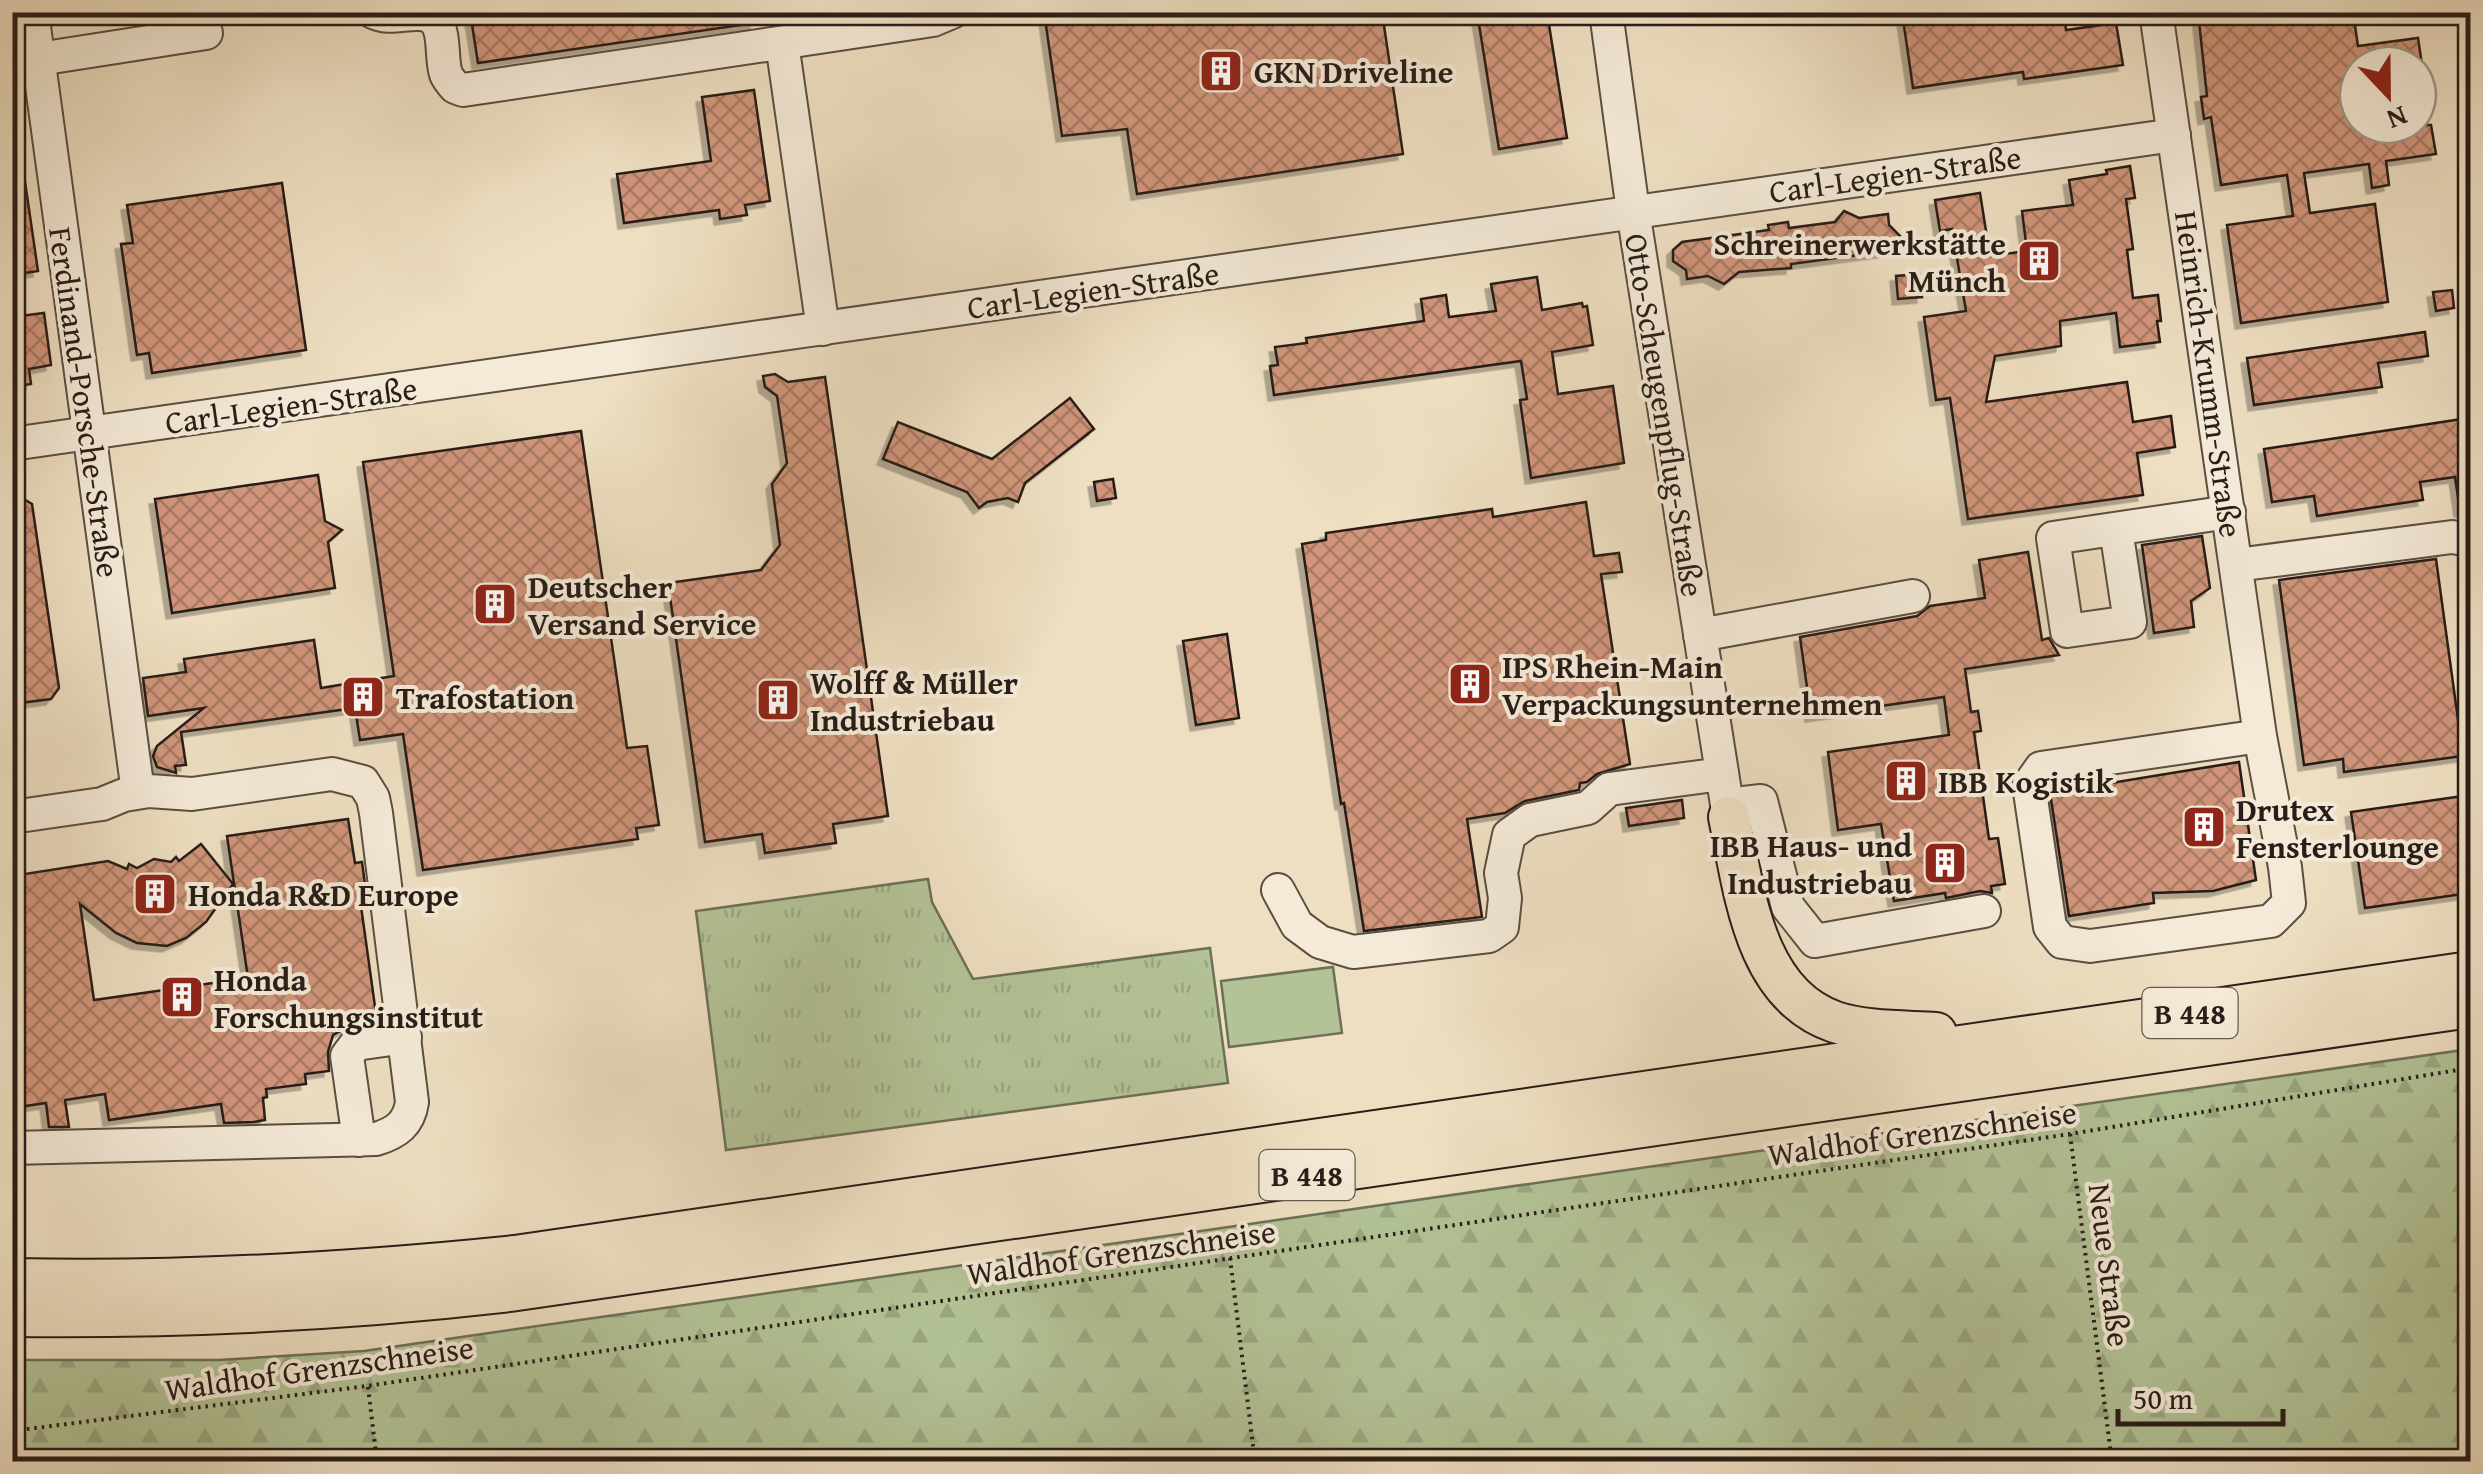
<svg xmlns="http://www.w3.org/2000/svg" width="2483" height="1474" font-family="'Gentium Book Plus',serif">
  <defs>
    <pattern id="grass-tufts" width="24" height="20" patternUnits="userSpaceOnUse" patternTransform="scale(2.5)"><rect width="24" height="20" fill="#b3c397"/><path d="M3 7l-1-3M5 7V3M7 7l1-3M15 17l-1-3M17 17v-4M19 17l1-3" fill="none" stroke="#9aa781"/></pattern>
    <pattern id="forest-firs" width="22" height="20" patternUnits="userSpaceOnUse" patternTransform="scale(2.5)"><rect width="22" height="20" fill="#b3c397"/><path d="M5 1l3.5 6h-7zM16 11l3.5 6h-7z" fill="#9aa781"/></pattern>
    <pattern id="building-cross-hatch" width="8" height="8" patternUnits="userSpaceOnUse" patternTransform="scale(2.5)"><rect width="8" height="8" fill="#d0957a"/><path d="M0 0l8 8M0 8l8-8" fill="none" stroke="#a97963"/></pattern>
    <filter id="shadow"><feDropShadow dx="-5.5" dy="5.5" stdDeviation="0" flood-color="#0004"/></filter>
  </defs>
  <rect width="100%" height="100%" fill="#eedfc2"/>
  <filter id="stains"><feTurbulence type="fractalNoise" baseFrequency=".002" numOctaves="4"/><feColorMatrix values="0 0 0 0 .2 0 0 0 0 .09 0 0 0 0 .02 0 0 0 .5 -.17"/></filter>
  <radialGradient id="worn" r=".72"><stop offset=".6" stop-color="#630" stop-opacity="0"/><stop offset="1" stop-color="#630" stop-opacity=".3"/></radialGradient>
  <path fill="url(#grass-tufts)" stroke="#6e7058" stroke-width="2.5" d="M928 879 932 902 973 979 1210 948 1228 1083 726 1150 696 911Z"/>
  <path fill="url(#forest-firs)" stroke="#6e7058" stroke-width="2.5" d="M2470 1049V1461H13V1360H218L364 1351Z"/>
  <path fill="#b3c397" stroke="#6e7058" stroke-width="2.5" d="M1333 967 1342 1033 1229 1047 1221 981Z"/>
  <g fill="url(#building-cross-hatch)" stroke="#281d18" stroke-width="2.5" filter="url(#shadow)">
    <path d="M470 12H754L755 23 478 63Z"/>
    <path d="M1044 12H1382L1403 154 1137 194 1127 129 1062 136Z"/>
    <path d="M1477 12H1547L1567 138 1499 149Z"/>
    <path d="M1902 12H2064L2066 30 2116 23 2123 65 2024 79 2023 72 1913 88Z"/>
    <path d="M2198 12H2353L2358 46 2418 38 2422 65H2358V125H2431L2436 154 2386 161 2389 185 2372 188 2369 164 2304 173 2310 213 2375 204 2388 302 2241 323 2227 225 2293 216 2287 175 2221 185 2211 117 2204 119 2201 97 2207 96Z"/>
    <path d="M754 90 770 201 745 205 747 215 720 219 719 210 624 223 617 174 711 161 702 97Z"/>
    <path d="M2130 166 2135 198 2126 199 2133 249 2127 250 2133 298 2158 295 2161 321H2157L2160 342 2120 347 2116 313 2060 321 2061 346 1995 356 1986 402 2127 382 2133 422 2171 416 2175 447 2137 453 2143 495 1968 519 1950 398 1936 400 1924 317 1966 311 1952 229 1940 231 1935 200 1980 193 1990 256 2027 251 2022 211 2073 205 2069 180 2107 174 2106 170Z"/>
    <path d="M12 168H23L38 271 12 275Z"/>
    <path d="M282 183 306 350 152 373 149 353 137 355 121 244 133 243 127 205Z"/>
    <path d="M1844 211 1859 218 1888 214 1889 225 1901 237 1900 246 1896 250 1791 264V268L1739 272 1724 284 1708 276 1687 279 1686 270 1673 261V250L1682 242 1769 230 1768 225 1788 222 1789 228 1835 222Z"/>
    <path d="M1919 274 1922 297 1898 299 1896 276Z"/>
    <path d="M1537 277 1542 310 1582 303 1583 307 1587 306 1593 345 1552 352 1558 394 1613 386 1624 463 1531 478 1520 400 1527 399 1521 361 1274 395 1270 366 1278 365 1275 347 1307 343 1306 338 1424 321 1421 299 1446 295 1449 317 1496 311 1491 284Z"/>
    <path d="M2452 290 2454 308 2436 311 2433 292Z"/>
    <path d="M44 313 51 365 29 369 31 384 12 387V317Z"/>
    <path d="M2425 332 2428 356 2378 363 2382 387 2254 405 2247 358Z"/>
    <path d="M775 374 788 382 825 377 888 816 833 824 836 843 765 853 762 834 705 842 668 583 761 570 780 545 772 484 787 463 777 396 765 387 763 376Z"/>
    <path d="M1070 398 1094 429 1025 483 1018 502 1008 498 987 502 979 508 967 492 883 459 898 422 992 459Z"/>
    <path d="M2462 419 2464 428 2470 426V510L2460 511 2455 477 2420 482 2423 500 2317 516 2314 496 2272 502 2264 449Z"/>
    <path d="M581 431 627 748 647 746 659 825 636 828 638 839 423 870 403 734 360 740 355 708 181 732 186 765 175 766 176 773 157 767 153 756 157 746 204 708 148 716 143 678 186 672 184 659 314 640 321 688 394 676 363 462Z"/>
    <path d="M318 475 325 521 342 530 328 542 335 588 172 613 155 499Z"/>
    <path d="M1113 479 1116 498 1097 501 1094 482Z"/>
    <path d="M12 492 32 504 59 688 51 699 12 704Z"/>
    <path d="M1586 502 1594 556 1619 553 1622 572 1601 574 1630 764 1597 774 1587 782 1580 783 1579 790 1525 801 1505 813 1467 819 1482 917 1364 931 1344 803 1341 804 1302 544 1326 540V533L1492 509 1493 517Z"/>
    <path d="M2202 536 2210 588 2191 601 2194 627 2154 633 2142 545Z"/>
    <path d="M2028 552 2042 640 2049 638 2059 655 1965 669 1971 712 1978 711 1981 731 1974 732 1989 839 1998 838 2005 884 1991 886 1992 893 1980 891 1946 898 1945 893 1894 901 1881 824 1838 830 1828 752 1949 735 1944 697 1811 716 1800 637 1917 616 1930 606 1985 598 1979 560Z"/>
    <path d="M2436 559 2463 756 2344 772 2343 759 2304 765 2279 580Z"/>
    <path d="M1227 634 1239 718 1196 725 1183 641Z"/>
    <path d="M2239 762 2256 880 2213 891 2153 893 2154 903 2069 916 2050 793Z"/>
    <path d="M2470 795V893L2365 908 2351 812Z"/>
    <path d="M1682 800 1684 818 1629 826 1626 808Z"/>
    <path d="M348 819 355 863 362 862 367 899H360L377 1021 353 1024 333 1035 328 1052 329 1071 305 1074 306 1084 266 1089 267 1097 263 1098 265 1120 254 1122 224 1123 221 1104 109 1120 105 1094 65 1100 69 1127H49L46 1103 12 1108V876L108 861 127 869 129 864 137 868 154 859 171 862 176 857 179 861 201 844 233 884 206 922 186 938 167 946 137 943 116 933 80 904 94 1000 248 978 227 836Z"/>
  </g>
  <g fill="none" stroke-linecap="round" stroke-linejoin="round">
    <defs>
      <g id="minor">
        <path d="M32 12 138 792"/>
        <path d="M373 12C389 20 403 13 420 14 450 16 439 54 446 74 448 79 452 83 455 87L463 90 933 20 952 12"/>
        <path d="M1606 12 1633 211 1729 817"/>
        <path d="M2156 12 2260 736 2285 867 2289 903 2271 921 2090 946 2062 942 2050 927 2029 785 2041 768 2260 736"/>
        <path d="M782 43 823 329"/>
        <path d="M39 59 206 33"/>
        <path d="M12 444 2174 135"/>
        <path d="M2116 529 2130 622 2067 631 2053 538 2229 512"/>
        <path d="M2236 565 2452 537 2470 540"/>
        <path d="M1700 635 1913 596"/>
        <path d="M1727 805 1761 801 1788 907 1815 941 1984 911"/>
        <path d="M12 817 102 804 124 795 149 791 192 794 332 774 363 782 373 798 376 813 412 1102C409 1124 396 1133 376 1139L12 1148"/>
        <path d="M1278 890 1297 925 1320 942 1353 952 1489 936 1502 927 1505 898 1501 873 1509 835 1530 820 1588 808 1609 789 1722 774"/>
        <path d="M359 1140 347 1056 356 1044 405 1037"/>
      </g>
      <g id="major">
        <path d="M1729 817C1744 888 1753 994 1835 1022 1865 1032 1904 1031 1936 1033"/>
        <path d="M12 1279C181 1283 347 1273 515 1256L2470 972"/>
        <path d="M12 1316C179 1318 344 1310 510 1291L2470 1007"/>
      </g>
    </defs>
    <use href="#minor" stroke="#5a4e42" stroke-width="36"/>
    <use href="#major" stroke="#281d18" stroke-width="44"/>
    <g stroke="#281d18" stroke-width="4" stroke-dasharray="2.5 5" stroke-linecap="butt">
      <path d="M2070 1134 2112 1462"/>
      <path d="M1230 1258 1255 1462"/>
      <path d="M368 1387 377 1462"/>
      <path d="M12 1431 367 1386 2070 1134 2470 1068"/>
    </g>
    <use href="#minor" stroke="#f4ead7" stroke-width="32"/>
    <use href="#major" stroke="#eedfc2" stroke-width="40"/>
  </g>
  <defs>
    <symbol id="building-square" viewBox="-11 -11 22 22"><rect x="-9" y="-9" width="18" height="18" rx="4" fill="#8f2418" stroke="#f4ead7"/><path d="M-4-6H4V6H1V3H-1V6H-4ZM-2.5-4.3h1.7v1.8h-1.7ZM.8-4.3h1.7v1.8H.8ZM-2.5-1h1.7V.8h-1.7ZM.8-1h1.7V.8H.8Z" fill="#fff"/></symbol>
  </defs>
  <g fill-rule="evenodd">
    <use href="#building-square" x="1196" y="46" width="50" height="50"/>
    <use href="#building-square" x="2014" y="236" width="50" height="50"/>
    <use href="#building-square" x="470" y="579" width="50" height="50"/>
    <use href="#building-square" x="1445" y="659" width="50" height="50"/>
    <use href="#building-square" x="338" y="672" width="50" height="50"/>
    <use href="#building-square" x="753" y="675" width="50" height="50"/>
    <use href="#building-square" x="1881" y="756" width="50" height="50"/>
    <use href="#building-square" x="2179" y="802" width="50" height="50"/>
    <use href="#building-square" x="1920" y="838" width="50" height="50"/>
    <use href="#building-square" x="130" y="869" width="50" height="50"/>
    <use href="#building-square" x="157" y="972" width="50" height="50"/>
  </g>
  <g text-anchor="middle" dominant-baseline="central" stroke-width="8" stroke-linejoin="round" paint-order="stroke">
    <g fill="#f4ead7" stroke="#655a51" stroke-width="2.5">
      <rect x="2142.5" y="988" width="95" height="50" rx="8"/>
      <rect x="1259.5" y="1150" width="95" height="50" rx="8"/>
    </g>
    <g font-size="30" font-weight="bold" fill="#281d18">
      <text x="2190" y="1013">B 448</text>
      <text x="1307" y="1175">B 448</text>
    </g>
    <g font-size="32" font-weight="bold" fill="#281d18" stroke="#f4ead7" text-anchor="start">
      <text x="1254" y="71">GKN Driveline</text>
      <text x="2006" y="243" text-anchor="end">Schreinerwerkstätte<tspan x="2006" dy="37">Münch</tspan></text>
      <text x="528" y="586">Deutscher<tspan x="528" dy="37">Versand Service</tspan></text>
      <text x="1502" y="666">IPS Rhein-Main<tspan x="1502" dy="37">Verpackungsunternehmen</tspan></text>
      <text x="810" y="682">Wolff &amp; Müller<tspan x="810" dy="37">Industriebau</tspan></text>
      <text x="396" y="697">Trafostation</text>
      <text x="1938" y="781">IBB Kogistik</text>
      <text x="2236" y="809">Drutex<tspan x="2236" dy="37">Fensterlounge</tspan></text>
      <text x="1912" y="845" text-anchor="end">IBB Haus- und<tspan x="1912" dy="37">Industriebau</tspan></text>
      <text x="188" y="894">Honda R&amp;D Europe</text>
      <text x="214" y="979">Honda<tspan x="214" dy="37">Forschungsinstitut</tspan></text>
    </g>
    <g font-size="32" fill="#281d18" stroke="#f4ead7">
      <text transform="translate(1895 174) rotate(-8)">Carl-Legien-Straße</text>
      <text transform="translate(1093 290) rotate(-8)">Carl-Legien-Straße</text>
      <text transform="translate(2209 374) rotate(82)">Heinrich-Krumm-Straße</text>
      <text transform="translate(85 402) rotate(82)">Ferdinand-Porsche-Straße</text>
      <text transform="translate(291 405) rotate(-8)">Carl-Legien-Straße</text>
      <text transform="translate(1665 415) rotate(81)">Otto-Scheugenpflug-Straße</text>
      <text transform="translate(1922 1133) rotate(-8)">Waldhof Grenzschneise</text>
      <text transform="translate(1121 1252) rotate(-8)">Waldhof Grenzschneise</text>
      <text transform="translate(2110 1265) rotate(83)">Neue Straße</text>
      <text transform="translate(319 1368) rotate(-8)">Waldhof Grenzschneise</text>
    </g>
  </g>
  <rect width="2483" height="1474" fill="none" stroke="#eedfc2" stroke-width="50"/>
  <rect x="15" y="15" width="2453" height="1444" fill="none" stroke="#281d18" stroke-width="5"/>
  <rect x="25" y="25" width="2433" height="1424" fill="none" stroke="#281d18" stroke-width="2.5"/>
  <g transform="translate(2388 95) rotate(158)"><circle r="48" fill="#f4ead7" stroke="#a2988b" stroke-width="2.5"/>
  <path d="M0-8L18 38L0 25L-18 38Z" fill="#8f2418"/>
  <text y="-15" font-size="28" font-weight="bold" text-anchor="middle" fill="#281d18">N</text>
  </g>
  <path d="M2118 1409v15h165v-15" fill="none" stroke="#281d18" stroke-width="5"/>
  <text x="2133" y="1409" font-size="30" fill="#281d18" stroke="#f4ead7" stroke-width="8" paint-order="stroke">50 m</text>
  <rect width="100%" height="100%" filter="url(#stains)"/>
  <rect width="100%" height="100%" fill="url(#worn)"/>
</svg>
